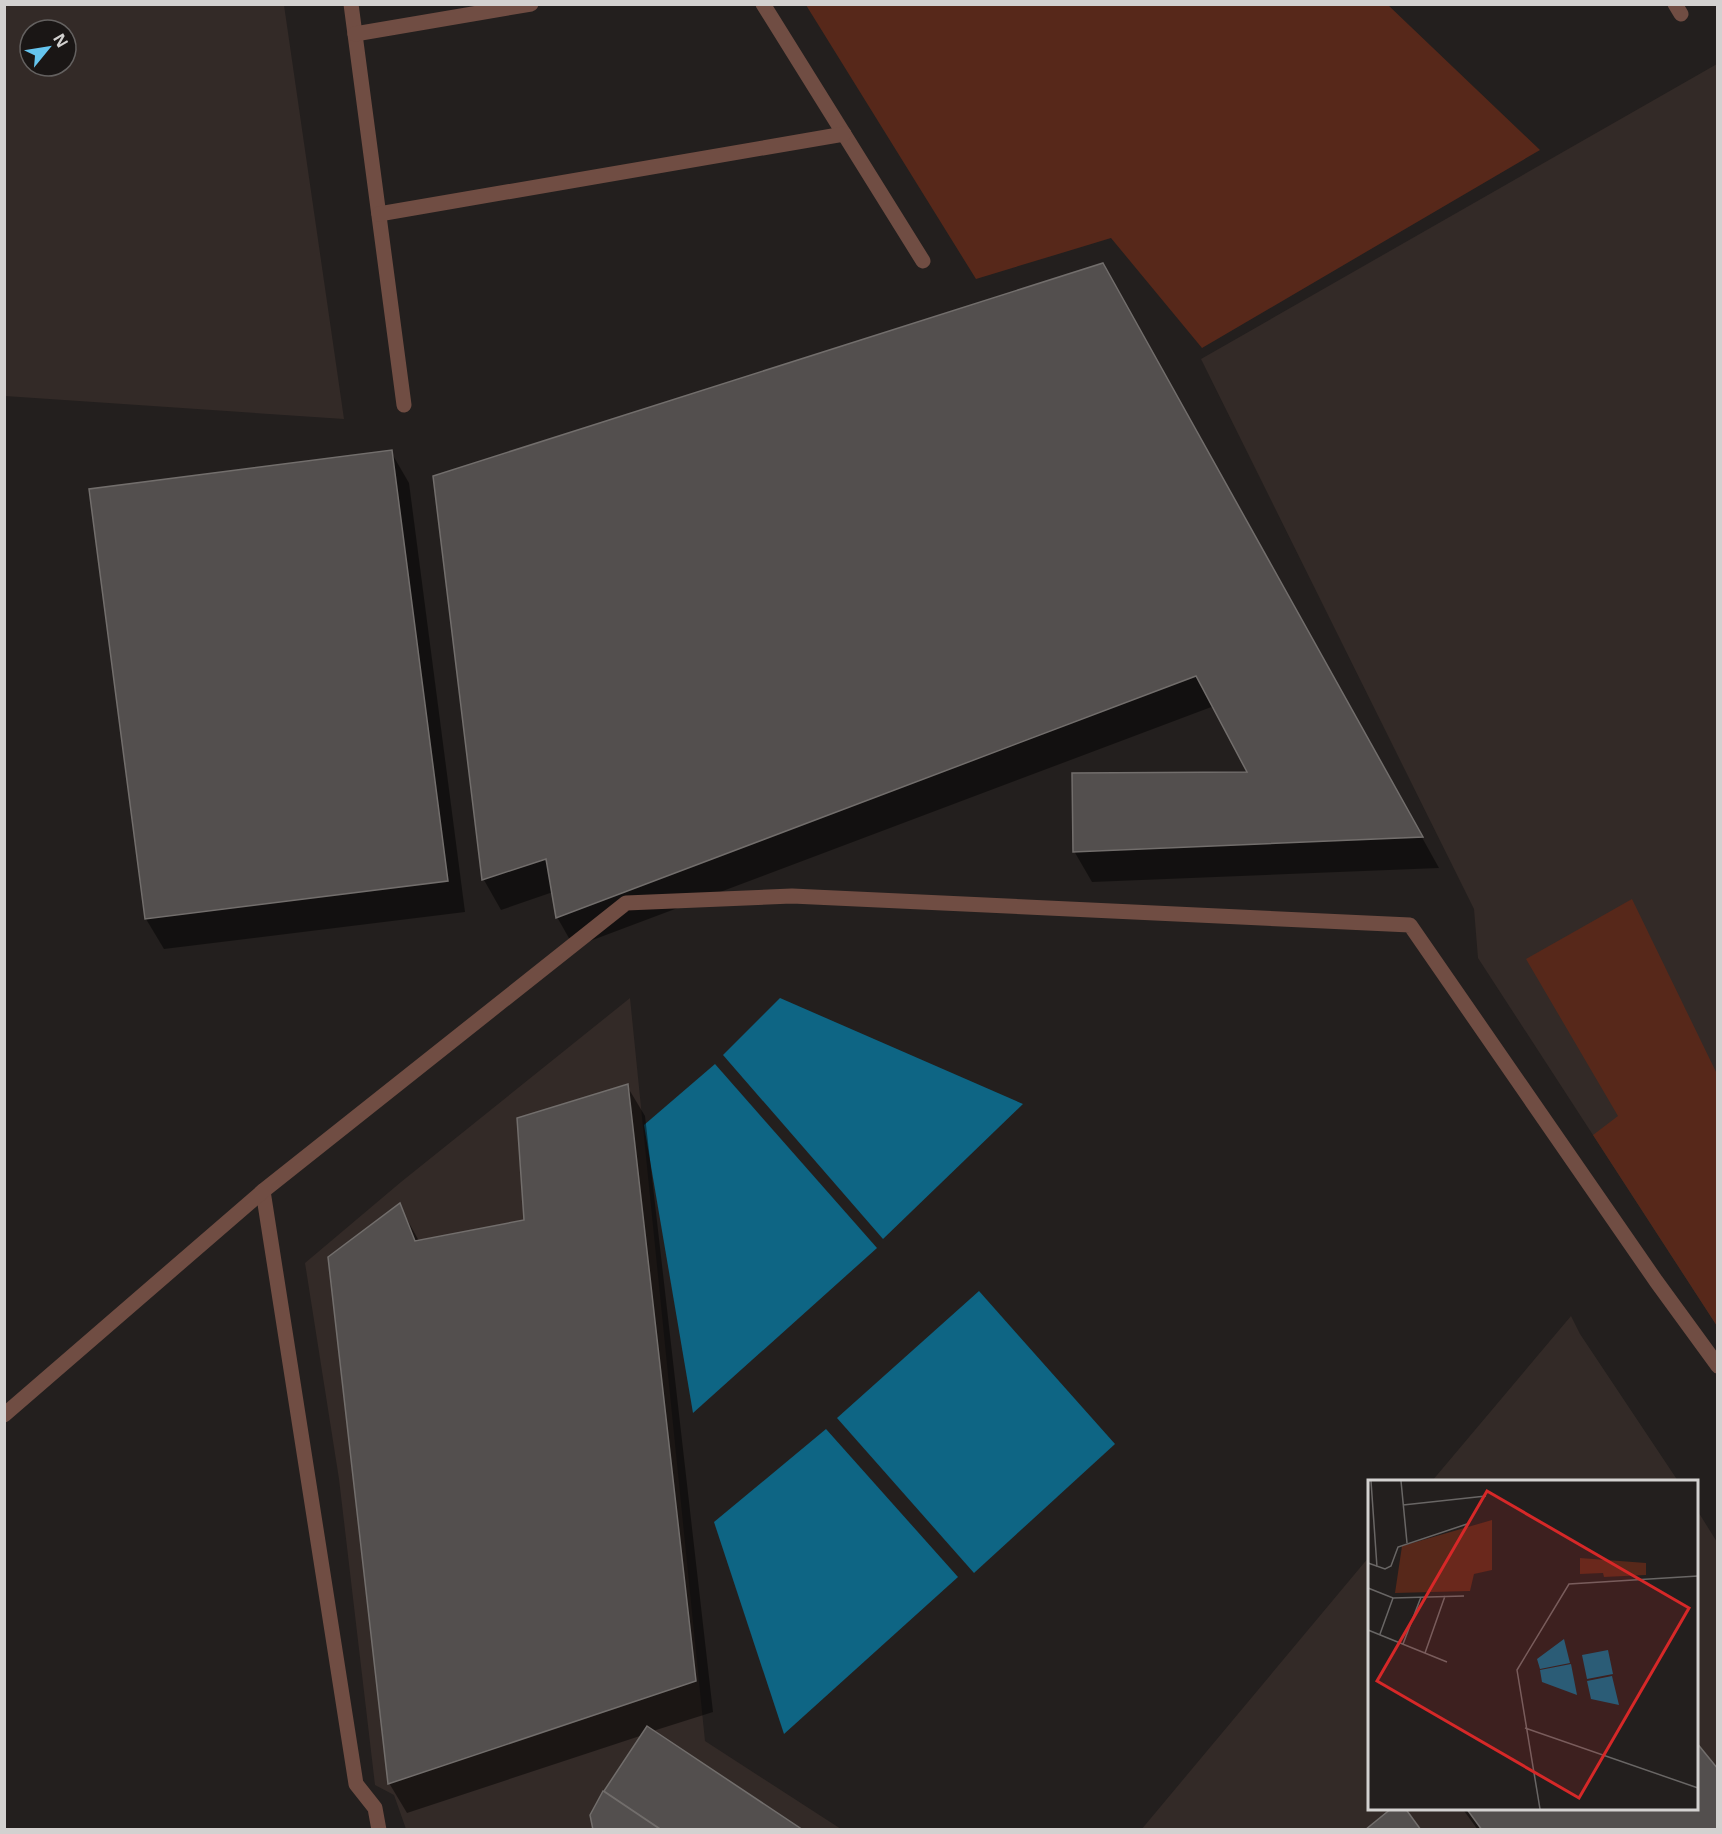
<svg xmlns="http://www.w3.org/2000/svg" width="1722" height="1834" font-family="'Open Sans',sans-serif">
  <rect width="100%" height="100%" fill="#231f1e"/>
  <g fill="#332a27" fill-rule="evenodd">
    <path d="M4 5H284L344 419 5 396ZM30 30H66V66H30Z"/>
    <path d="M1717 64V1326L1478 958 1474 909 1201 359Z"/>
    <path d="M630 998 705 1741 841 1829H406L394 1795 375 1785 339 1479 305 1263 401 1182Z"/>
    <path d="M1571 1316 1580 1334 1678 1481H1432Z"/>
    <path d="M1697 1510 1717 1542V1829L1141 1830 1369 1557 1370 1808H1696Z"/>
  </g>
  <g fill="#57281a">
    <path d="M806 5H1388L1540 150 1202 348 1111 238 976 279Z"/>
    <path d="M1632 899 1717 1074V1326L1593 1135 1618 1116 1526 959Z"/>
  </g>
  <g fill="#0e6584">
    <path d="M780 998 1023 1104 883 1239 723 1055Z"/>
    <path d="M715 1064 877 1248 693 1413 644 1125Z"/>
    <path d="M979 1291 1115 1444 974 1573 837 1418Z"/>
    <path d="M826 1429 958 1577 784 1734 714 1522Z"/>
  </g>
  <g fill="#0007">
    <path d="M1120 295 1439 868 1092 882 1074 851 1250 774 1214 706 574 947 557 917 553 892 501 910 484 880 434 477Z"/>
    <path d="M391 452 409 483 465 912 164 949 146 919Z"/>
    <path d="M627 1086 645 1116 713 1712 653 1731 800 1830H595L592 1815 604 1792 643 1735 407 1813 389 1783 399 1205 419 1241 525 1221Z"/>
    <path d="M1462 1808H1696L1718 1830H1478Z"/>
  </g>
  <g fill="#534f4e" stroke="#726e6c" stroke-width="1.5">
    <path d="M1103 263 1423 837 1073 852 1072 773 1247 772 1196 676 556 918 546 859 482 880 433 476Z"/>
    <path d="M392 450 448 881 145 919 89 489Z"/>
    <path d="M628 1084 696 1681 388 1784 328 1257 400 1203 415 1241 524 1220 517 1118Z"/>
    <path d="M647 1726 803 1830H662L604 1791Z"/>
    <path d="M1696 1742 1718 1769V1830H1482L1466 1808H1696Z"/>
    <path d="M603 1791 661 1830H593L590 1815Z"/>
    <path d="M1392 1808H1405L1421 1830H1365Z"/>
  </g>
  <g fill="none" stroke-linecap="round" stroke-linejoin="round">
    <g stroke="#704d43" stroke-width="15">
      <path d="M351 4 404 405"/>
      <path d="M763 4 923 261"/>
      <path d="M1675 4 1681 14"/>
      <path d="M355 34 531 4"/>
      <path d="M379 214 844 134"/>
      <path d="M263 1191 356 1784 375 1808 379 1830"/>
      <path d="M4 1415 263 1191 626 903 792 896 1410 925 1656 1281 1718 1366"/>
    </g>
  </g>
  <g transform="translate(1368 1480)">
    <rect width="330" height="330" fill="#231f1e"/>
    <path d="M124 40V90L106 94 102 111 27 113 34 66ZM212 78 278 83V95L236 97 235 93 212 94Z" fill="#57281a"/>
    <path d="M196 159 202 183 172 189 169 179ZM240 170 245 194 219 199 214 175ZM203 184 209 215 174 202 172 190ZM244 196 251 225 223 219 219 201Z" fill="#0e6584"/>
    <path fill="none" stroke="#696665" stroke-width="1.5" d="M3 1 9 87M33 1 39 63M35 25 118 16M0 83 17 89 23 86 30 67 99 44M0 108 25 118 96 116M0 150 79 182M12 154 25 118M35 164 53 117M57 173 77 116M157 248 330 308M172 329 149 190 201 104 330 96"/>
    <path fill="#d62828" fill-opacity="0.15" stroke="#d62828" stroke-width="3" d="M119 11 321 128 211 318 9 201Z"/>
    <rect width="330" height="330" fill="none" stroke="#d3d1d0" stroke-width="3"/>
  </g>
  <rect width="1722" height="1834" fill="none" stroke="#d3d1d0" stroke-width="12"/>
  <g transform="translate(48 48) rotate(60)"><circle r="28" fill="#1a1615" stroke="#646160" stroke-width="1.5"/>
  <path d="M0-4.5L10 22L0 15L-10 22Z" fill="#65c5ef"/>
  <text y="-9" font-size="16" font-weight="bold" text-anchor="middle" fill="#d3d1d0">N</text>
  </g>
</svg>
